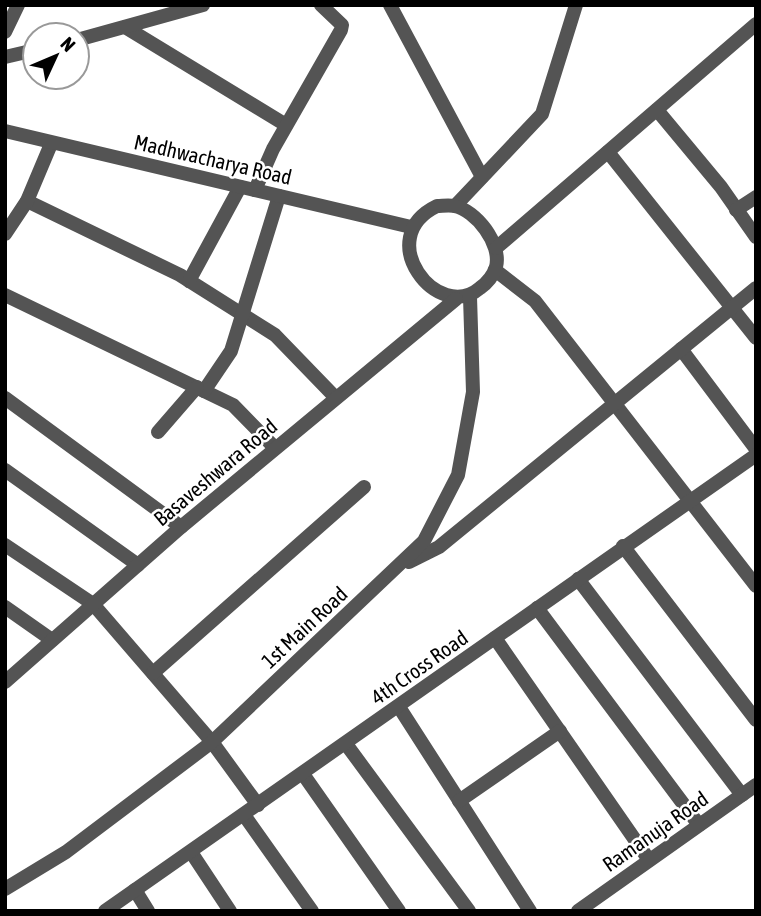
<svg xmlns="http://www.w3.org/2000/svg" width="761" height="916" font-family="'Asap Condensed',sans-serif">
  <rect width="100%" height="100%" fill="#fff"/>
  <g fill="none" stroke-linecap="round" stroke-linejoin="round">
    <g stroke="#545454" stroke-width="14">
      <path d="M390 5 482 177"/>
      <path d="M125 27 286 125"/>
      <path d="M5 32 18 5"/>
      <path d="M77 40 203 5"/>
      <path d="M5 57 35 50"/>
      <path d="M657 110 721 187 756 237"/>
      <path d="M608 152 756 338"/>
      <path d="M255 190 273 149 341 30 342 25 321 5"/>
      <path d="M27 201 180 275 275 335 335 397"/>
      <path d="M455 206 542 114 576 5"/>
      <path d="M736 210 756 197"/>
      <path d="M5 234 27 201 51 144"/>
      <path d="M495 270 535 301 756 586"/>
      <path d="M189 281 240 187"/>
      <path d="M5 295 233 405 275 448"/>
      <path d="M681 349 756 449"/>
      <path d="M204 391 231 351 279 196"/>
      <path d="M5 398 181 527"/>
      <path d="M158 432 197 387"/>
      <path d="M5 470 138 565"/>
      <path d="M5 545 93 604 212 742 258 805"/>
      <path d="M623 546 756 720"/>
      <path d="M409 562 439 547 756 288"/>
      <path d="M578 579 742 795"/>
      <path d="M5 607 52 640"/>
      <path d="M537 608 699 825"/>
      <path d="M495 638 649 860"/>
      <path d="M153 673 364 487"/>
      <path d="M399 707 530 911"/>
      <path d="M346 744 469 911"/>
      <path d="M303 774 399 911"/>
      <path d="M459 801 560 731"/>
      <path d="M244 815 312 911"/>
      <path d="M191 852 230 911"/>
      <path d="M5 889 66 852 212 742 424 541 458 475 473 392 470 297"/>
      <path d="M135 890 148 911"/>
      <path d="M105 911 756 455"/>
    </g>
    <g stroke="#545454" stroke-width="14">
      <path d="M5 131 411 227"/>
      <path d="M437 206C442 206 449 205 454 206 476 210 502 244 496 267 493 276 487 283 480 288 438 324 371 238 437 206Z"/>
      <path d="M496 248 756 24"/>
      <path d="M5 682 181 527 456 299"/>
      <path d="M578 911 756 785"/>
    </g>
  </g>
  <g text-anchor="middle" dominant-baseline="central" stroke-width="5" stroke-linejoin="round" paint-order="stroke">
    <g font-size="21" fill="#000" stroke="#fff">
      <text transform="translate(213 159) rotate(13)">Madhwacharya Road</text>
      <text transform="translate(215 472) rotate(-40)">Basaveshwara Road</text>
      <text transform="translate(304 627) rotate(-43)">1st Main Road</text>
      <text transform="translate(419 667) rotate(-35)">4th Cross Road</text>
      <text transform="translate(655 831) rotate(-35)">Ramanuja Road</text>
    </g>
  </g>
  <rect width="761" height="916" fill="none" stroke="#000000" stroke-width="14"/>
  <g transform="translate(56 56) rotate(46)"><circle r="33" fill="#ffffff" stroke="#999999" stroke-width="2"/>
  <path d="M0-5L12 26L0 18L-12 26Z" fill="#000000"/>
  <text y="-10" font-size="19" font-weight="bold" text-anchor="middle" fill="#000000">N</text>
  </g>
</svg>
